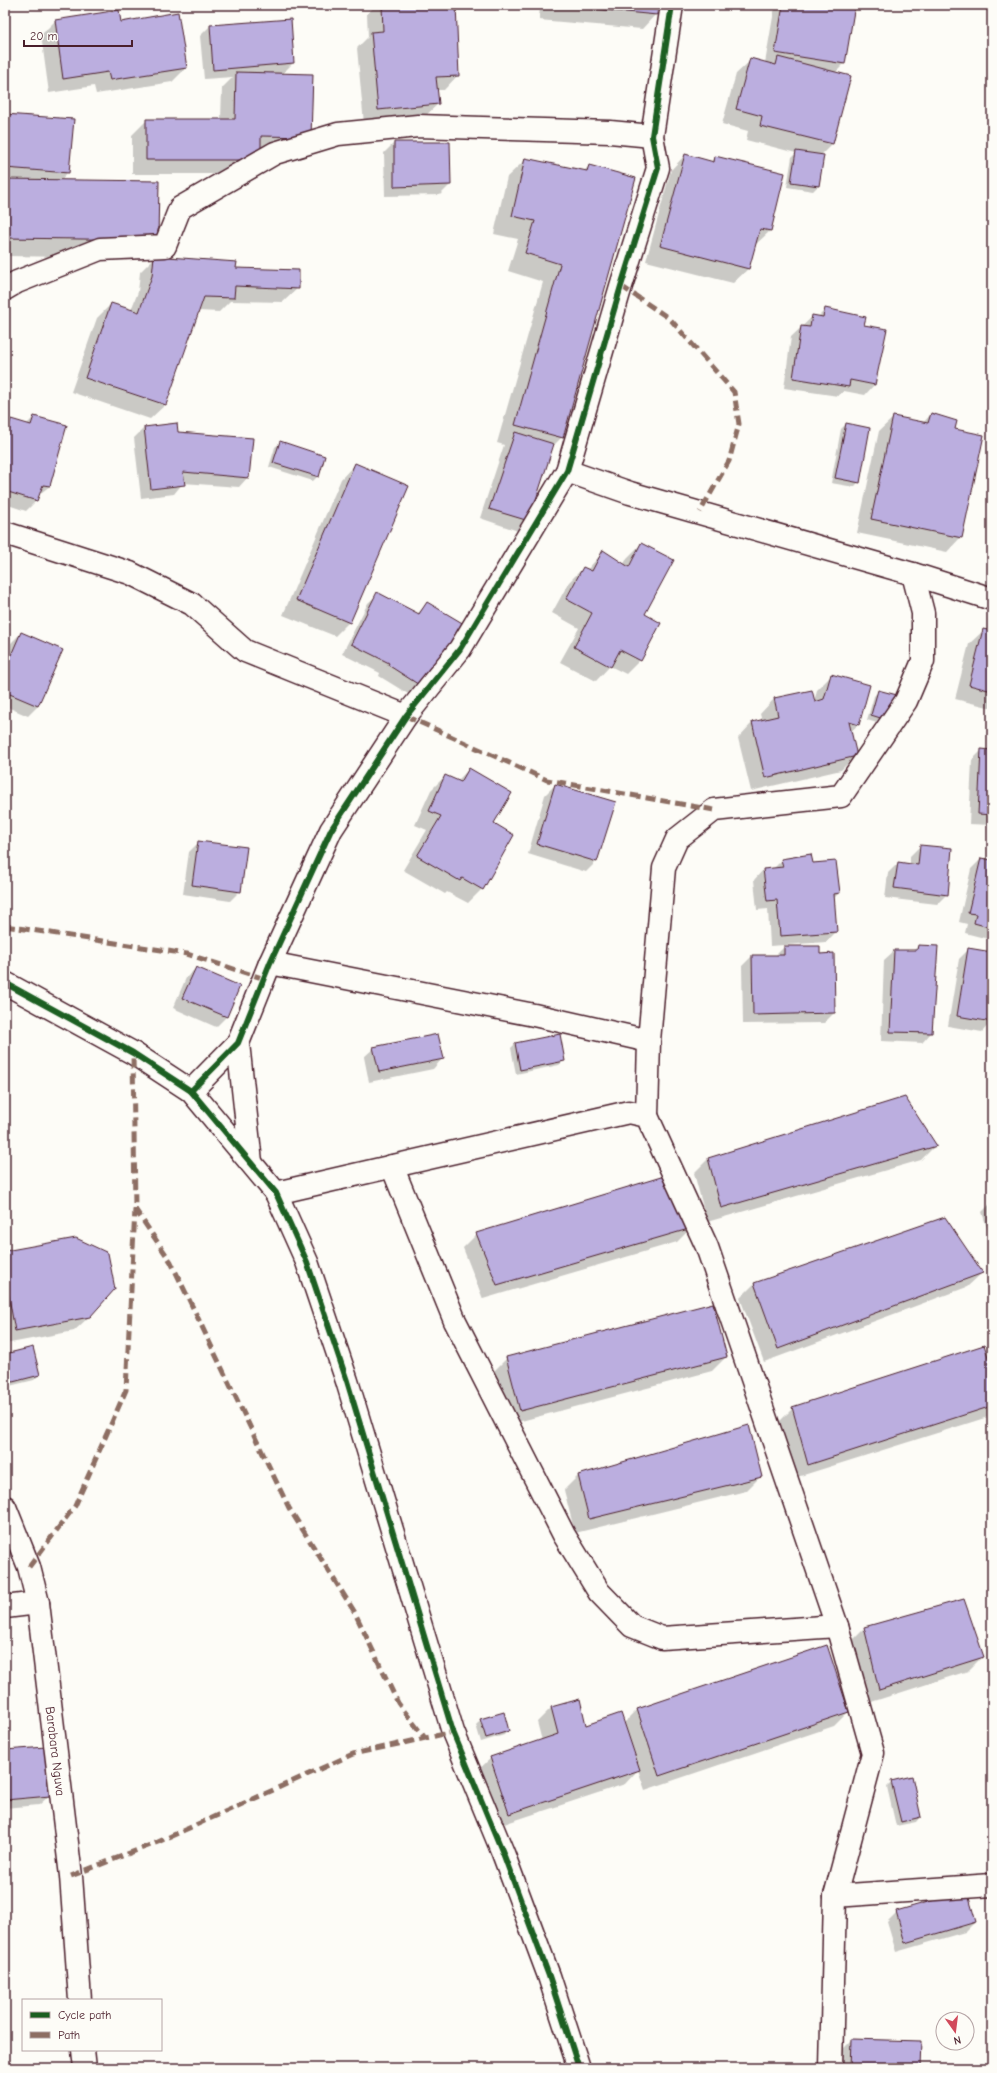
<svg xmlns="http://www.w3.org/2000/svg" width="997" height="2073" font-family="'Comic Neue',sans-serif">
  <rect width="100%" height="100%" fill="#fdfcf7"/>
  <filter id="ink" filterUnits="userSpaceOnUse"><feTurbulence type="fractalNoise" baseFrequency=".025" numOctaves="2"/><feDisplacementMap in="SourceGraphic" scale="8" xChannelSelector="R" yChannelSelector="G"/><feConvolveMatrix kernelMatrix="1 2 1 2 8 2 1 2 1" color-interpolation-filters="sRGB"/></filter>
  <g filter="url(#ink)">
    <g fill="#0003">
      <path d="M376 5H455L458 75 444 90H437L438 104 423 118 364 124 357 48 368 37 367 14Z"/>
      <path d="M540 5H657L656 14 642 29 539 20Z"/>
      <path d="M780 5H854L844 64 835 73 832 144 820 156H823L818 186 813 191 787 187 792 157 796 153 746 140 748 131 722 124 736 74 751 60 765 63 774 11Z"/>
      <path d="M118 11 120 23 186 68 172 82 96 94 94 86 49 93 41 35 55 21Z"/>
      <path d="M210 26 293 63 282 74 310 136 245 174H132V135L147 120H221L222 88 233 77 204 79 200 36Z"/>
      <path d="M5 115 68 172 60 181 139 258 5 256V180L14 181V179L5 178Z"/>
      <path d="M394 143 450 185 440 195 385 196 384 153Z"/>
      <path d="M685 155 711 162 715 158 770 231 755 245 748 269 733 283 646 261 671 170Z"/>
      <path d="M526 159 584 171 589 166 562 437 552 447 528 521 518 531 480 518 504 445 497 443 543 282 508 271 518 239 494 234 507 177Z"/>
      <path d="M155 257 235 269 298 288 283 302 230 301 219 312 198 311 165 405 150 419 71 392 97 318 111 304 131 310 138 292 140 272Z"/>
      <path d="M826 309 863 326 874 385 865 395 844 391 838 396 784 388 791 337 813 316 818 317Z"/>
      <path d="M931 414 954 429 961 537 947 552 857 533 879 431 894 417 923 423Z"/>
      <path d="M34 417 50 486 38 495 36 501 26 511 5 504V427L11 420 26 425Z"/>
      <path d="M846 424 859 482 854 487 831 483 841 429Z"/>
      <path d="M144 428 177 433 248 477 239 487 183 483 174 494 141 498 134 438Z"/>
      <path d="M280 443 318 476 313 481 269 467 275 447Z"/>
      <path d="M355 464 349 622 335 636 283 615 341 479Z"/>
      <path d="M641 544 643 615 640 660 626 674 610 666 596 681 560 662 579 628 552 613 569 582 583 568 587 570 603 552 624 564 627 558Z"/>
      <path d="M378 594 417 614 427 604 462 625 413 697 379 676 380 673 342 654 368 603Z"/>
      <path d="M984 630 992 632V708L955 699 969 644Z"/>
      <path d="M21 633 62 650 38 706 28 716 5 706V658L11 643Z"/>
      <path d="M832 675 868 686 858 725 850 732 855 756 841 770 751 791 738 738 752 723 762 721 760 714 774 699 814 702 817 690Z"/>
      <path d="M879 691 884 725 867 720 874 696Z"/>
      <path d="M982 750 992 751V825L969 824 972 760Z"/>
      <path d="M469 769 493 824 482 889 468 903 447 892 445 894 403 870 427 830 415 825 431 790 445 776 457 781Z"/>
      <path d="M555 785 615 802 596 862 586 872 528 854 545 795Z"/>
      <path d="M199 842 240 891 230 901 183 894 189 852Z"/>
      <path d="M920 846 947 894 937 904 885 898 888 873 898 863 910 865V856Z"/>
      <path d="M981 859 992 861V940L965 933 967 924 959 922 971 869Z"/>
      <path d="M782 860 812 864 839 893 834 898 836 932 826 942 770 946 768 909 757 910 754 880 763 870 773 869Z"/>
      <path d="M918 946 931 1033 922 1043 881 1041 884 960 894 951H913Z"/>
      <path d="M784 947 819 955 834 1013 824 1023 743 1024 742 966 752 956H775Z"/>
      <path d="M969 949 992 953V1018L991 1022 982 1032 948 1026 959 959Z"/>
      <path d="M196 968 239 987 226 1017 216 1027 173 1008 186 978Z"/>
      <path d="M515 1044 564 1061 559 1065 516 1074 511 1048Z"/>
      <path d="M374 1048 442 1059 433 1069 369 1082 364 1057Z"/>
      <path d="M935 1146 921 1160 707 1222 694 1173 709 1158Z"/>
      <path d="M992 1202V1245L982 1212Z"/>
      <path d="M945 1218 982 1273 967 1287 764 1362 740 1298 754 1284Z"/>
      <path d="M691 1228 677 1242 483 1299 463 1248 477 1234Z"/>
      <path d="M5 1252 89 1317 74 1331 5 1344Z"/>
      <path d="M5 1355 39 1375 34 1380 5 1387Z"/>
      <path d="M726 1357 712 1371 506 1425 492 1373 507 1358Z"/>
      <path d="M992 1371V1413L988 1417 794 1478 778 1423 793 1408Z"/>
      <path d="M578 1476 760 1477 746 1491 575 1533 564 1490Z"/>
      <path d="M865 1628 982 1657 968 1671 865 1704 850 1643Z"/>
      <path d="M551 1708 585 1726 624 1723 637 1710 848 1712 834 1726 645 1790 638 1770 625 1784 495 1827 476 1772 491 1758 542 1741 537 1722Z"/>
      <path d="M481 1720 508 1730 504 1735 481 1742 476 1725Z"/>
      <path d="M5 1751 49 1796 39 1805 5 1808Z"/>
      <path d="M892 1782 920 1817 916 1822 896 1826 887 1787Z"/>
      <path d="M897 1912 975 1922 965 1932 896 1952 887 1922Z"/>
      <path d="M851 2040 919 2068H833V2058Z"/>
    </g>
    <g fill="#bbaedf" stroke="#4a1f2b">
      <path d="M382 5H456L459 76 436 77 439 104 378 110 371 32 383 31Z"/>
      <path d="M553 5H658L657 15Z"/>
      <path d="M783 5H855L845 64 775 53Z"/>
      <path d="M119 10 121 22 178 12 187 68 110 80 108 72 63 79 55 20Z"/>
      <path d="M291 19 294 63 213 70 210 25Z"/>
      <path d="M778 57 851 76 833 144 760 126 762 116 736 109 750 58 776 65Z"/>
      <path d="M236 72 313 74 311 137 261 136V160H146V119H235Z"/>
      <path d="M5 114 74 119 69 173 5 168Z"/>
      <path d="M394 142H450L451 185 394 187Z"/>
      <path d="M796 151 824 155 819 186 791 182Z"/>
      <path d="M685 154 714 162 715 156 785 173 771 231 760 229 749 269 660 246Z"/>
      <path d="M525 158 587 171 589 165 636 178 563 438 515 425 560 264 525 253 535 221 512 216Z"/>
      <path d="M5 179 159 181 158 240 5 238Z"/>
      <path d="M154 256 237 262 236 268 299 270V289L235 286 234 298 204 297 166 405 85 378 111 303 139 312 152 276Z"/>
      <path d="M825 308 866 317 864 325 887 329 875 385 850 380 849 387 793 378 801 326 810 327 812 315 823 317Z"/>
      <path d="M931 413 957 421 955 429 984 435 962 538 871 519 893 416 928 423Z"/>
      <path d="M34 416 67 425 50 486 43 485 37 501 5 491V438L11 419 31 425Z"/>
      <path d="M177 423 178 432 253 438 249 478 183 472 185 485 151 489 144 427Z"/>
      <path d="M846 423 870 428 860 483 835 478Z"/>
      <path d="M515 432 554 444 529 521 489 509Z"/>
      <path d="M280 441 325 456 319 477 273 463Z"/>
      <path d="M355 463 409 486 350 623 296 600Z"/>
      <path d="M641 543 674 560 645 614 661 623 641 661 620 650 611 667 574 647 592 613 566 599 583 567 592 571 603 550 629 567Z"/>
      <path d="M377 592 419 614 427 602 464 624 424 688 388 665 389 663 351 644Z"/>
      <path d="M983 629 992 631V691L969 685Z"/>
      <path d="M21 632 63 650 38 706 5 692V669Z"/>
      <path d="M831 674 870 685 859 725 849 722 857 756 765 778 752 722 778 716 774 698 812 690 815 702 824 699Z"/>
      <path d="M878 690 897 695 890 721 871 715Z"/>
      <path d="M981 749 992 750V815L978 814Z"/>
      <path d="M469 768 512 793 494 823 514 835 483 890 462 878 460 881 417 856 441 816 429 811 445 775 461 782Z"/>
      <path d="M555 784 616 802 597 862 537 844Z"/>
      <path d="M198 841 247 847 241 892 192 885Z"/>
      <path d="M920 845 952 848 948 895 894 888 898 862 918 865Z"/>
      <path d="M811 854 813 863 836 861 840 893 834 894 837 932 780 936 777 900 767 901 763 869 783 867 781 859Z"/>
      <path d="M981 858 992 860V928L974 923 976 914 968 913Z"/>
      <path d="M918 945 938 946 932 1033 890 1032 894 950H917Z"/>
      <path d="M784 946H820V954L834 953 835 1013 753 1015 752 955H784Z"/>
      <path d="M968 948 992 952V1022L957 1016Z"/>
      <path d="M196 967 240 986 227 1017 182 998Z"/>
      <path d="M438 1034 444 1059 379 1072 373 1047Z"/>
      <path d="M560 1034 565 1061 520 1070 515 1043Z"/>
      <path d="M905 1097 937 1146 721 1208 708 1158Z"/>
      <path d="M671 1174 692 1228 497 1285 476 1233Z"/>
      <path d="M945 1217 983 1273 778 1349 754 1283Z"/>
      <path d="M76 1238 108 1253 115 1289 90 1317 15 1331 5 1275V1251Z"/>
      <path d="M713 1303 727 1357 520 1411 506 1357Z"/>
      <path d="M984 1345 992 1368V1406L808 1465 792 1407Z"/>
      <path d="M33 1347 40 1375 5 1384V1354Z"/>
      <path d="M749 1425 762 1477 589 1519 578 1475Z"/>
      <path d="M964 1599 984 1657 879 1690 864 1627Z"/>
      <path d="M827 1645 849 1712 659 1776 637 1709Z"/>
      <path d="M580 1699 586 1725 621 1713 640 1770 509 1814 490 1757 558 1734 551 1707Z"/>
      <path d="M504 1712 509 1731 486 1738 480 1719Z"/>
      <path d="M46 1747 50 1796 5 1800V1750Z"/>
      <path d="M912 1776 921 1817 901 1822 891 1781Z"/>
      <path d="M967 1891 976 1922 905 1943 896 1911Z"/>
      <path d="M851 2039 921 2041 920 2068H850Z"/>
    </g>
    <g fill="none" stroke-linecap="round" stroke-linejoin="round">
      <defs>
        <g id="minor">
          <path d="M5 289 17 282 100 249 165 246 180 208 275 153 338 134 418 126 610 132 652 136"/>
          <path d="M567 471 630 493 913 574 992 599"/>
          <path d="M5 533 130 573 192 604 245 651 406 716"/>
          <path d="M270 963 534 1015 649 1041"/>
          <path d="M5 983 133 1053 191 1091 276 1193 307 1262 347 1381 453 1732 503 1853 549 1976 579 2068"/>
          <path d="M238 1043 251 1162"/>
          <path d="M191 1091 238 1043 270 963 331 830 406 716 460 649 567 471 621 286 658 168 652 136 672 5"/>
          <path d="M647 1116 649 1041 664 868 677 839 714 810 841 796 906 701 923 661V613L913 574"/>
          <path d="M392 1166 455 1321 564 1535 599 1592 632 1626 662 1638 837 1626"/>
          <path d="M276 1193 629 1112 647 1116 707 1247 837 1626 873 1753 835 1896 831 2068"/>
          <path id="s1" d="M5 1507 29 1567 38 1603 71 1876 80 2000"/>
          <path d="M5 1607 38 1603"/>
          <path d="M835 1896 992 1885"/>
          <path d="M83 2050 85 2068"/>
        </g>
      </defs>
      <use href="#minor" stroke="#4a1f2b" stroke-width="25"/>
      <use href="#minor" stroke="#fdfcf7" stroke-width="22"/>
      <g stroke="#8d6e63" stroke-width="5" stroke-dasharray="10 5" stroke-linecap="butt">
        <path d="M621 286 670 319 734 392 739 424 729 461 700 512"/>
        <path d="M406 716 547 780 714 810"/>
        <path d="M5 926 187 954 265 979"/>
        <path d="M135 1209 171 1262 289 1508 354 1611 398 1703 425 1738"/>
        <path d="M29 1567 75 1506 126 1390 135 1209 133 1053"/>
        <path d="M71 1876 158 1842 353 1754 453 1732"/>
      </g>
      <defs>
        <g id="cycleway">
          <path d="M5 983 133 1053 191 1091 276 1193 307 1262 347 1381 453 1732 503 1853 549 1976 579 2068"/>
          <path d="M191 1091 238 1043 270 963 331 830 406 716 460 649 567 471 621 286 658 168 652 136 672 5"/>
        </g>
      </defs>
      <use href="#cycleway" stroke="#fdfcf7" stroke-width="8"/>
      <use href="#cycleway" stroke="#1b5e20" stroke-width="6"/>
    </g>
  </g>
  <g text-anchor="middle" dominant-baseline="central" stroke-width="3" stroke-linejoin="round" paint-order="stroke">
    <g font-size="13" fill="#4a1f2b" stroke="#fdfcf7">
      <text stroke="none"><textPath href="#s1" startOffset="251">Barabara Nguva</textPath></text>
    </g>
  </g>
  <rect width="997" height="2073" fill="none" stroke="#fdfcf7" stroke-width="20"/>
  <rect x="10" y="10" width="977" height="2053" fill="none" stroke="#4a1f2b" stroke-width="1.5" filter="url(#ink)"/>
  <rect x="22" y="1999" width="140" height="52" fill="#fdfcf7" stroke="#b5a4a5"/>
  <rect x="30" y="2012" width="20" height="6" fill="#1b5e20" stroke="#b5a4a5"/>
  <text x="58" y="2019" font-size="12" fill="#4a1f2b">Cycle path</text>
  <rect x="30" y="2032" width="20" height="6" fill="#8d6e63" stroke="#b5a4a5"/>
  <text x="58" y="2039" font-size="12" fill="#4a1f2b">Path</text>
  <g transform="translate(955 2031) rotate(166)"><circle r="19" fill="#fdfcf7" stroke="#b5a4a5"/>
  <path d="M0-3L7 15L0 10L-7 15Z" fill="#d1495b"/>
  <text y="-6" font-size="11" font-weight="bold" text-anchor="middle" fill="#4a1f2b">N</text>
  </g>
  <path d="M24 40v6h108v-6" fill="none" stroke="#4a1f2b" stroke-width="2"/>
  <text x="30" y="40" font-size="12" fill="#4a1f2b" stroke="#fdfcf7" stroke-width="3" paint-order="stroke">20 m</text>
</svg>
